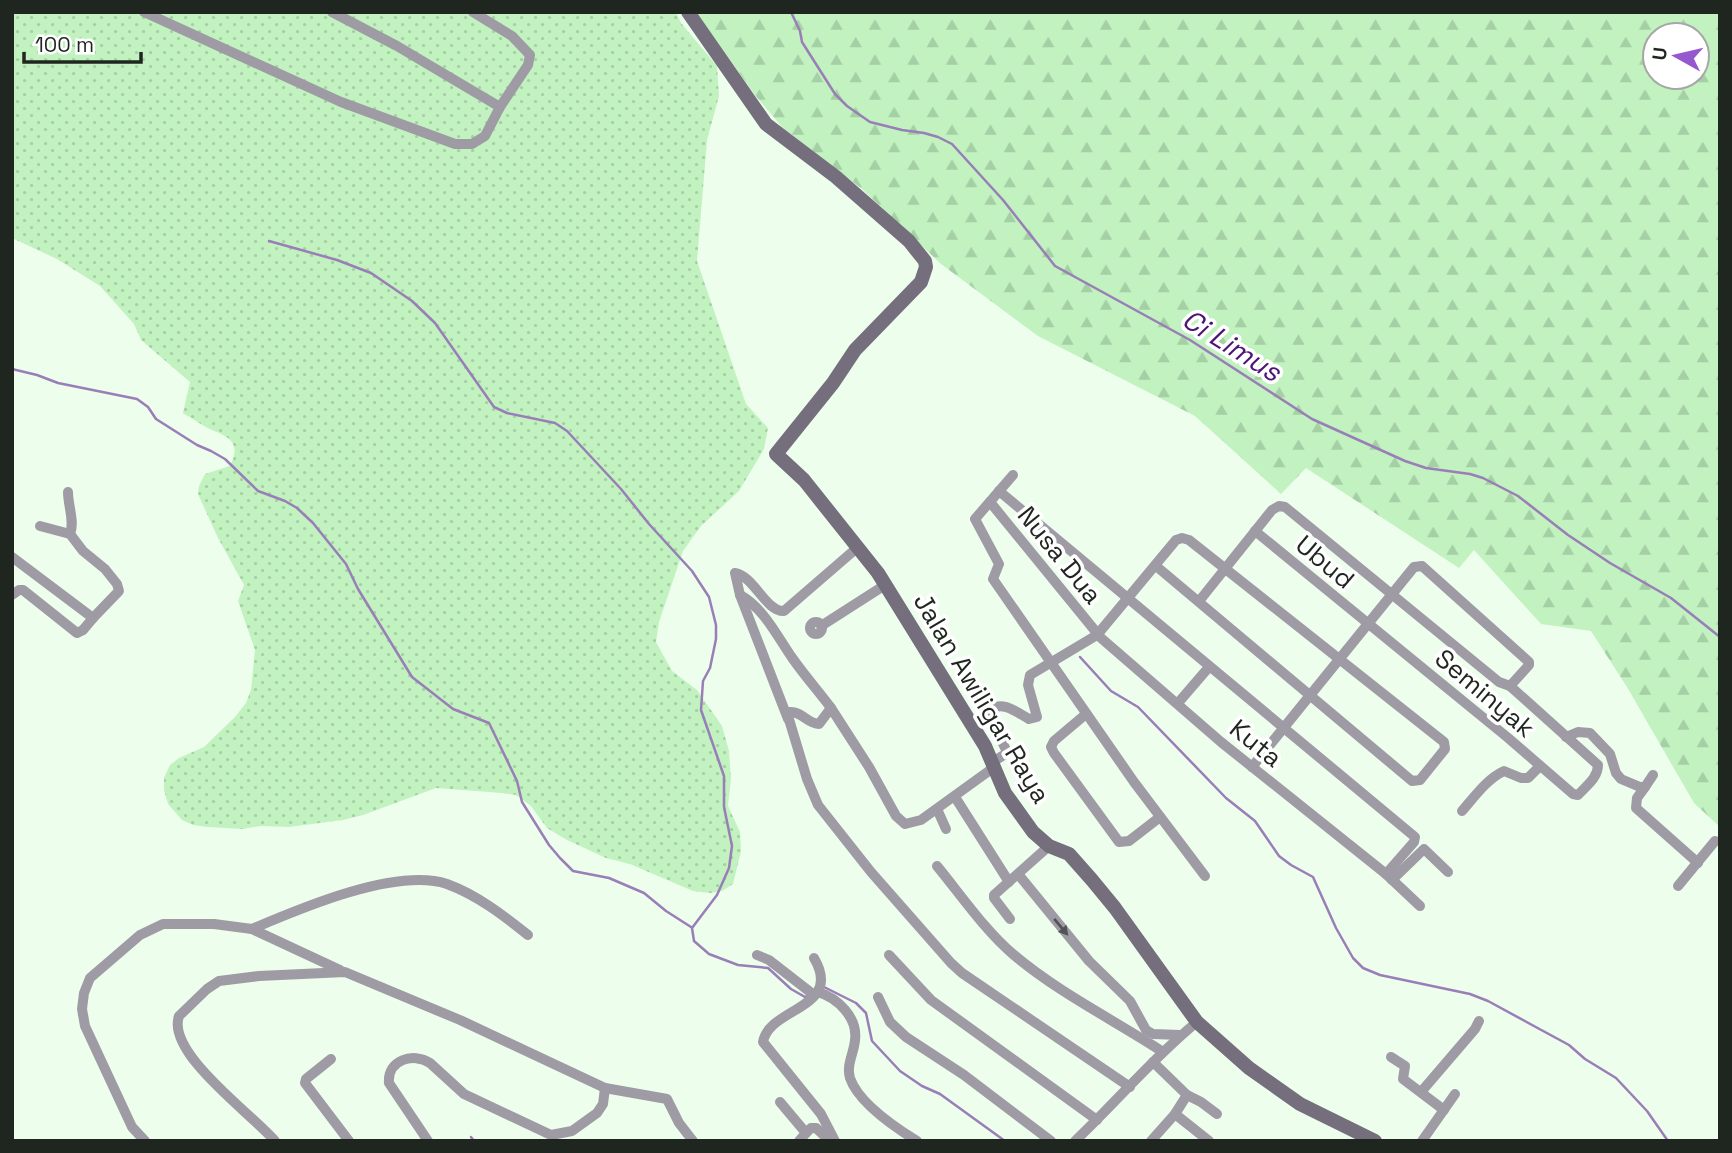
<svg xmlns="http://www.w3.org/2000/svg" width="1732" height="1153" font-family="'Space Grotesk',sans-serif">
  <defs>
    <pattern id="grass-dots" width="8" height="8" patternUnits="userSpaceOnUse" patternTransform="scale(1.75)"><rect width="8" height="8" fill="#c1f2bf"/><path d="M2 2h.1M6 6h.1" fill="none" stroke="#a5cfa4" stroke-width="1.8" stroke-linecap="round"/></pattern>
    <pattern id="forest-firs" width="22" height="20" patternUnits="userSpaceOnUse" patternTransform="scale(1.75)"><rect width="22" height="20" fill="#c1f2bf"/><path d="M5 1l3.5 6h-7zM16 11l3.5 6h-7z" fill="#a5cfa4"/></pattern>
  </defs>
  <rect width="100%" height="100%" fill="#eefeed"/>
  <path fill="url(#grass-dots)" d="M12 12H676L681 23 717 66 719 96 707 140 697 261 746 404 768 428 764 449 739 491 701 526 683 551 659 622 656 642 672 671 697 690 722 726 729 751 731 779 728 806 740 832 741 851 733 884 722 891 710 893 693 891 630 864 606 858 567 840 547 828 531 806 516 795 502 793 436 788 363 815 343 820 289 827 261 826 242 829 208 827 193 825 182 820 168 804 164 790V778L170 765 179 758 204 747 235 717 246 703 251 690 255 650 238 601 244 585 218 538 198 494 199 486 205 474 230 466C244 438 223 436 204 426 197 422 190 417 183 413L190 382 141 340 134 324 100 286 57 259 12 238Z"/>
  <path fill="url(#forest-firs)" fill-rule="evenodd" d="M696 12H1720V827L1694 803 1627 687 1591 631 1541 624 1474 550 1459 568 1306 468 1281 494 1195 416 1038 336 941 264 862 189 782 127 755 95ZM1655 35H1697V77H1655Z"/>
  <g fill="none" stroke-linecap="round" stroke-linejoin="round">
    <g stroke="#997eb7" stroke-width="2.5">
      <path d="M791 12 800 31 802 42 835 94 847 106 870 122 902 130 924 133 938 137 952 144 1003 200 1055 266 1190 340 1312 419 1405 461 1426 468 1470 474 1483 478 1518 496 1568 535 1610 563 1671 598 1720 637"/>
      <path d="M269 241 337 260 371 273 412 301 435 323 494 407 507 413 555 423 567 431 621 489 649 524 692 571 709 597 716 625V639L710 668 703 681 701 710 724 776V807L732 846 729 868 717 895 692 928 694 941 709 954 738 965 768 968 791 989 805 997 808 996"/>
      <path d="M12 369 37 375 58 383 137 399 148 407 156 419 197 445 211 451 225 459 258 491 285 501 297 508 313 523 346 564 358 589 412 677 453 709 489 723 517 781 522 802 549 845 560 858 573 871 609 878 644 893 666 911 691 927"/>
      <path d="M1080 657 1111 691 1138 707 1226 798 1255 821 1279 856 1291 865 1313 877 1336 928 1353 958 1363 968 1380 975 1470 994 1488 1001 1569 1045 1585 1059 1616 1078 1647 1111 1668 1141"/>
      <path d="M824 987 856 1003 866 1013 872 1041 900 1071 922 1086 940 1094 1005 1141"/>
      <path d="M471 1137 474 1141"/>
    </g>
    <g stroke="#9f9ba5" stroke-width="10">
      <path d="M144 12 341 102 455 144H472L485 136 500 107 528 65 530 55 512 36 473 12"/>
      <path d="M332 12 397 46 500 107"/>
      <path d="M1013 475 975 519 999 564 993 579 1134 782 1205 876"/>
      <path d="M999 491 1415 837 1414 842 1386 874"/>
      <path d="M68 492C68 506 75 522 70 534"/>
      <path d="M990 502 1101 638 1221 742 1386 874 1420 906"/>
      <path d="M40 526 70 534 83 551 105 569 117 584 119 591 93 618"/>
      <path d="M1255 531 1507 737 1573 794 1578 795C1586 786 1598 778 1598 765L1510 686"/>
      <path d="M12 557 93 618 83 630 77 633 23 590H19L12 595"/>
      <path d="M740 595C764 608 778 638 793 659 805 676 819 692 831 708"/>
      <path d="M1200 600 1272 510 1279 506 1285 507 1499 682 1510 686 1529 665V662L1422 566 1414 567 1252 767"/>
      <circle cx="816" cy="628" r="6"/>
      <path d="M821 626 885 585"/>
      <path d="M1178 703 1209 667"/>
      <path d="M1086 714 1054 741 1051 747 1054 753 1119 842 1129 841 1160 817"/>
      <path d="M788 719 740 595 735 573C754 576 766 612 784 611L858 547"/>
      <path d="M1566 737 1578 732 1590 733 1610 754 1616 773 1621 779 1640 787H1645L1653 775"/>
      <path d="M991 763 1007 753C1002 734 986 732 990 709 1004 701 1016 712 1029 719L1037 717 1028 685 1030 675 1097 635 1176 540 1182 538 1189 540 1444 742 1445 749 1420 780 1412 781 1156 566"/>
      <path d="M993 768 921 820 905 824 896 816 869 767 831 708 819 724C808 724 801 711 790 712L788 716 807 779 818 805 871 872 951 963 962 973 1130 1087"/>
      <path d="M1645 787 1637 798 1636 808 1698 863"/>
      <path d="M955 797 1009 882"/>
      <path d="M937 809 946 829"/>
      <path d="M1462 811C1475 796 1487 779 1504 771L1521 778H1528L1540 766"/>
      <path d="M937 866C960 894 987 933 1014 955 1059 993 1114 1020 1163 1052"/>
      <path d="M1018 874 1089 961 1130 1001 1146 1030 1153 1034 1180 1035"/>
      <path d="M1392 880 1424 849 1448 872"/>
      <path d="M1678 886 1715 841"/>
      <path d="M1010 919 994 898V895L1049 846"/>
      <path d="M252 929C299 909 396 867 447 884 477 895 503 915 528 935"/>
      <path d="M757 955 769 960 814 995"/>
      <path d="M889 955 931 1000 1097 1120"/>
      <path d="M814 958C844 1009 769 1007 763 1042L821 1114 835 1141"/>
      <path d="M818 992C838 998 858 1018 855 1040 854 1053 846 1065 850 1078 858 1102 896 1128 917 1141"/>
      <path d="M878 997 890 1022 906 1037 964 1075 1051 1141"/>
      <path d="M1391 1057 1405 1066 1403 1079 1444 1110"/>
      <path d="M331 1059 306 1079 305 1083 349 1141"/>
      <path d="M1421 1092 1475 1029 1479 1021"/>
      <path d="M1187 1095 1201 1102 1217 1114"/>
      <path d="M780 1102 806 1133 799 1141"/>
      <path d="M1175 1114 1209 1141"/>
      <path d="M806 1133 811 1128H816L830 1141"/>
      <path d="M145 1141 132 1127 85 1026 82 1009 84 993 90 978 140 935 163 924H214L252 929 340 970"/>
      <path d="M275 1141C252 1114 166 1053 179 1016L207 989 219 981 259 976 345 972 460 1020 605 1088 667 1099 679 1123 693 1141"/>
      <path d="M428 1141 389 1083C387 1060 413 1052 430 1063L464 1094 551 1135 572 1131 597 1113 603 1104 605 1088"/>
      <path d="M1075 1141C1116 1102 1153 1058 1197 1022"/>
      <path d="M1151 1141 1175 1114 1187 1095 1153 1062"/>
      <path d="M1422 1141 1455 1094"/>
    </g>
    <path stroke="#756e7d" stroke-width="14" d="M688 12 766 124 836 177 909 241 925 261 926 267 921 282 855 350 833 383 776 454 804 480 878 573 985 746 1005 793 1033 832 1049 846 1069 854 1092 880 1115 908 1197 1022 1249 1068 1300 1104 1375 1141"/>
  </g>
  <defs><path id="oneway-solid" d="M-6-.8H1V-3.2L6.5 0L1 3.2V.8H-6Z" transform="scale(1.75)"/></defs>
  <use fill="#525555" href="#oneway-solid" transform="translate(1061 927) rotate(50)"/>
  <g text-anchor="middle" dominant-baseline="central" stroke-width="7" stroke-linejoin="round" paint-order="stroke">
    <g font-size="26" fill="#1f261f" stroke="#fff">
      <text transform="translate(1060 555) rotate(51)">Nusa Dua</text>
      <text transform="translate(1325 562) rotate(40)">Ubud</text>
      <text transform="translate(1485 693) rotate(40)">Seminyak</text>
      <text transform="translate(982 698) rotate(59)">Jalan Awiligar Raya</text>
      <text transform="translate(1256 743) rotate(39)">Kuta</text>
    </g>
    <g font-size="28" font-style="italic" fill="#4d1376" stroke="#fff">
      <text transform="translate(1232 345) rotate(32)">Ci Limus</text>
    </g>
  </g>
  <rect width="1732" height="1153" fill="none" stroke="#1f261f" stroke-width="28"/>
  <g transform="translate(1676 56) rotate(278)"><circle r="33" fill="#ffffff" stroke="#a5a8a5" stroke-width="2"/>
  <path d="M0-5L12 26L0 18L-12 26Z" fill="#9658ce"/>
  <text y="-10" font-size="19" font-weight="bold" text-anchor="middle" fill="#1f261f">U</text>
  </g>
  <path d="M24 52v10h117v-10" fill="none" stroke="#1f261f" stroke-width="3.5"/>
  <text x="35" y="52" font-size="21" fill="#1f261f" stroke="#ffffff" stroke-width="5" paint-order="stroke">100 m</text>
</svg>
